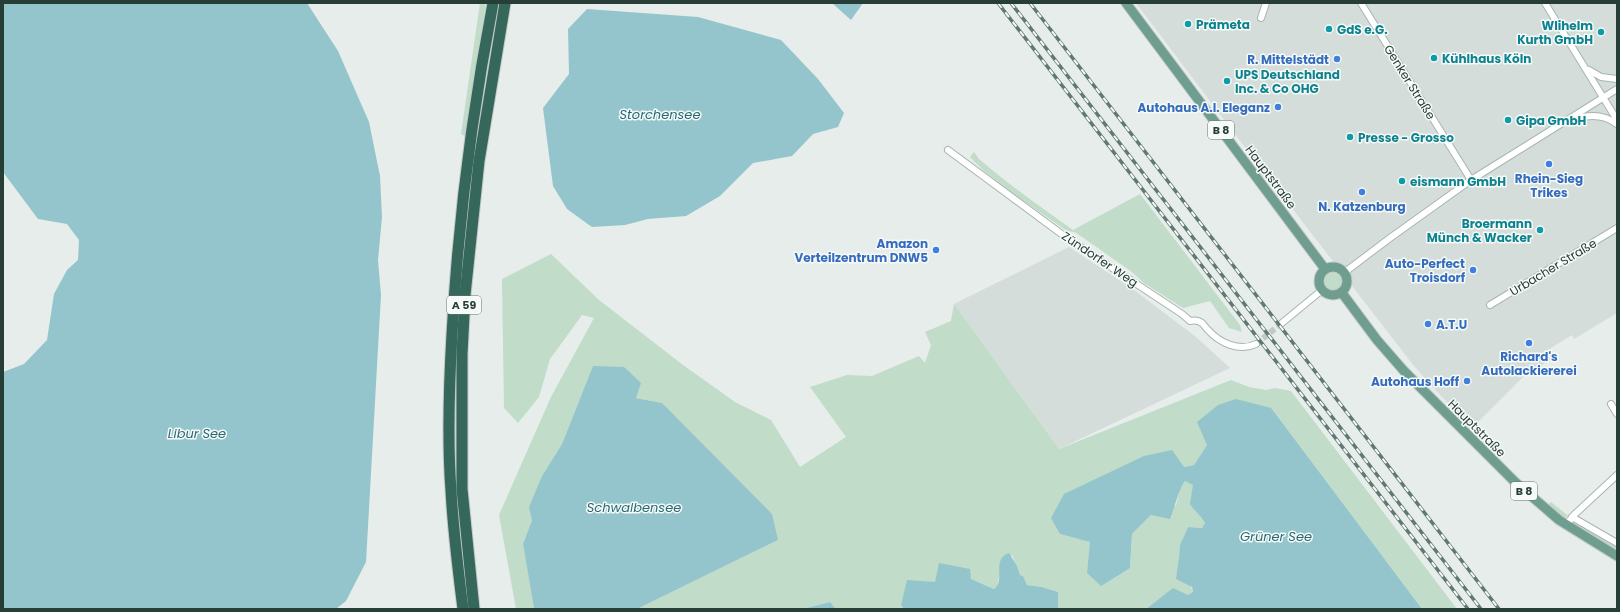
<svg xmlns="http://www.w3.org/2000/svg" width="1620" height="612" font-family="Poppins,sans-serif">
  <rect width="100%" height="100%" fill="#e6edea"/>
  <g fill="#d4ddd9">
    <path d="M1136 3H1617V313L1574 339 1572 335 1546 351 1551 359 1523 377 1471 429 1414 366 1250 154Z"/>
    <path d="M1069 247 1134 290 1196 337 1230 368 1059 449 954 304Z"/>
  </g>
  <g fill="#c1dcc8">
    <path d="M480 3H486L465 136 461 134Z"/>
    <path d="M974 152 979 159C1009 185 1041 207 1073 230L1140 194 1240 325 1242 332 1229 328 1210 301 1183 308 1144 283 1132 272 1075 232 1067 231 1014 194 984 171 970 157Z"/>
    <path d="M551 254 599 300 683 365 735 402 771 420 800 467 846 437 810 387 847 375 872 376 919 356 925 363 931 345 925 332 951 321 954 304 1059 449 1231 380 1249 387 1266 390 1275 388 1291 391 1457 609H1422L1313 465 1207 445 1194 465 1184 467 1060 534 1091 542 1087 573 1130 568 1132 534 1151 515 1176 505 1181 485 1185 481 1193 484 1195 511 1201 516 1205 523 1202 528 1188 527 1180 545 1179 558 1193 592 1189 596 1173 589 1146 609H1058V592L1042 587 1027 585 1023 576 1020 575 1012 555 999 576 997 587 994 589 971 579 935 582 901 605 904 609H836L830 602 803 609H637L778 540 662 403 636 398 593 367 562 444 542 476 532 520 523 544 534 609H516L499 515 551 397 594 318 582 315 550 359 539 397 518 423 504 408 502 279Z"/>
    <circle cx="1333" cy="281" r="10"/>
    <path d="M1551 502 1567 515H1570L1564 518 1548 505Z"/>
    <path d="M1575 520 1617 546V551L1576 526Z"/>
  </g>
  <g fill="#94c5cc">
    <path d="M3 3H307L338 51 369 122 380 176 382 217 378 260 381 295 366 562 346 601 336 609H3V372L24 364 47 340 54 294 67 270 78 260 79 240 67 224 38 219 3 172Z"/>
    <path d="M832 3H863L851 20Z"/>
    <path d="M587 9 698 17 781 40 818 79 844 113 838 127 813 134 792 156 753 163 720 196 686 216 648 219 625 225 592 227 567 209 553 186 543 108 569 74 568 29Z"/>
    <path d="M593 366 624 367 641 383 636 398 662 403 772 514 778 540 637 609H534L523 544 532 520 529 507 542 476 562 444Z"/>
    <path d="M1236 399 1271 408 1422 609H1146L1173 588 1188 595 1193 592 1192 587 1176 579 1179 558 1180 545 1188 527 1202 528 1205 523C1201 515 1194 511 1190 504L1193 485 1185 481C1180 486 1174 509 1170 519L1151 515 1132 534 1130 568 1101 586 1087 573 1090 542 1060 534 1051 518 1064 494 1144 456 1172 450 1184 467 1194 465 1207 445 1197 422 1218 405Z"/>
    <path d="M1009 553 1017 566 1020 575 1023 576 1027 585 1042 587 1058 592V609H904L901 605 907 580 935 582 939 563 970 569 971 579 994 589C1006 580 991 559 1009 553Z"/>
    <path d="M830 602 836 609H803Z"/>
  </g>
  <g fill="none" stroke-linecap="round" stroke-linejoin="round">
    <path stroke="#c0cac6" stroke-width="6" stroke-dasharray="6 3" stroke-linecap="butt" d="M1256 344 1282 323"/>
    <defs>
      <g id="minor">
        <path d="M1361 3 1471 180"/>
        <path d="M1545 3 1617 120"/>
        <path d="M1261 18 1266 3"/>
        <path d="M1589 70 1601 77 1617 79"/>
        <path d="M1574 119C1590 114 1604 114 1617 124"/>
        <path d="M948 150 1067 238 1182 314 1190 321C1194 320 1198 320 1202 323 1204 325 1206 328 1208 330 1220 343 1239 352 1256 344"/>
        <path d="M1345 272 1390 238 1471 180 1617 89"/>
        <path d="M1490 305 1617 228"/>
        <path d="M1282 323 1322 290"/>
        <path d="M1611 404 1617 414"/>
        <path d="M1572 517 1617 543"/>
        <path d="M1566 525 1575 514 1617 475"/>
      </g>
      <g id="primary">
        <path d="M1126 3 1325 269"/>
        <circle cx="1333" cy="281" r="14"/>
        <path d="M1342 293 1377 340 1404 371 1515 482 1559 520 1617 556"/>
      </g>
      <g id="motorway">
        <path d="M463 609C458 569 453 530 451 490 447 438 449 386 452 334 458 223 472 112 493 3"/>
        <path d="M474 609 462 489V354L465 295 479 161 505 3"/>
      </g>
    </defs>
    <use href="#minor" stroke="#a9b5b1" stroke-width="8"/>
    <use href="#primary" stroke="#c3c9c7" stroke-width="11"/>
    <use href="#motorway" stroke="#c3c9c7" stroke-width="13"/>
    <use href="#minor" stroke="#fff" stroke-width="6"/>
    <use href="#primary" stroke="#6f9e90" stroke-width="9"/>
    <use href="#motorway" stroke="#35675b" stroke-width="11"/>
    <defs>
      <g id="rail">
        <path d="M998 3 1468 609"/>
        <path d="M1011 3 1481 609"/>
        <path d="M1030 3 1499 609"/>
      </g>
    </defs>
    <use href="#rail" stroke="#617972" stroke-width="3.5"/>
    <use href="#rail" stroke="#f6faf8" stroke-width="2" stroke-dasharray="6" stroke-linecap="butt"/>
  </g>
  <g fill="#0f9aa8" stroke="#f6faf8" stroke-width="1.5">
    <circle cx="1188" cy="24" r="4"/>
    <circle cx="1329" cy="29" r="4"/>
    <circle cx="1601" cy="32" r="4"/>
    <circle cx="1434" cy="58" r="4"/>
    <circle cx="1227" cy="81" r="4"/>
    <circle cx="1508" cy="120" r="4"/>
    <circle cx="1350" cy="137" r="4"/>
    <circle cx="1402" cy="181" r="4"/>
    <circle cx="1540" cy="230" r="4"/>
  </g>
  <g fill="#3f7fe0" stroke="#f6faf8" stroke-width="1.5">
    <circle cx="1337" cy="59" r="4"/>
    <circle cx="1278" cy="107" r="4"/>
    <circle cx="1549" cy="164" r="4"/>
    <circle cx="1362" cy="192" r="4"/>
    <circle cx="936" cy="250" r="4"/>
    <circle cx="1473" cy="270" r="4"/>
    <circle cx="1428" cy="324" r="4"/>
    <circle cx="1529" cy="343" r="4"/>
    <circle cx="1467" cy="381" r="4"/>
  </g>
  <g text-anchor="middle" dominant-baseline="central" stroke-width="3" stroke-linejoin="round" paint-order="stroke">
    <g fill="#f6faf8" stroke="#657671" stroke-width="1">
      <rect x="1208" y="121" width="26" height="18" rx="3"/>
      <rect x="447" y="296" width="34" height="18" rx="3"/>
      <rect x="1511" y="482" width="26" height="18" rx="3"/>
    </g>
    <g font-size="11" font-weight="bold" fill="#273e37">
      <text x="1221" y="130">B 8</text>
      <text x="464" y="305">A 59</text>
      <text x="1524" y="491">B 8</text>
    </g>
    <g font-size="12" font-weight="bold" fill="#0d838f" stroke="#f6faf8" text-anchor="start">
      <text x="1196" y="24">Prämeta</text>
      <text x="1593" y="25" text-anchor="end">Wlihelm<tspan x="1593" dy="14">Kurth GmbH</tspan></text>
      <text x="1337" y="29">GdS e.G.</text>
      <text x="1442" y="58">Kühlhaus Köln</text>
      <text x="1235" y="74">UPS Deutschland<tspan x="1235" dy="14">Inc. &amp; Co OHG</tspan></text>
      <text x="1516" y="120">Gipa GmbH</text>
      <text x="1358" y="137">Presse - Grosso</text>
      <text x="1410" y="181">eismann GmbH</text>
      <text x="1532" y="223" text-anchor="end">Broermann<tspan x="1532" dy="14">Münch &amp; Wacker</tspan></text>
    </g>
    <g font-size="12" font-weight="bold" fill="#366cbe" stroke="#f6faf8" text-anchor="end">
      <text x="1329" y="59">R. Mittelstädt</text>
      <text x="1270" y="107">Autohaus A.I. Eleganz</text>
      <text x="1549" y="178" text-anchor="middle">Rhein-Sieg<tspan x="1549" dy="14">Trikes</tspan></text>
      <text x="1362" y="206" text-anchor="middle">N. Katzenburg</text>
      <text x="928" y="243">Amazon<tspan x="928" dy="14">Verteilzentrum DNW5</tspan></text>
      <text x="1465" y="263">Auto-Perfect<tspan x="1465" dy="14">Troisdorf</tspan></text>
      <text x="1436" y="324" text-anchor="start">A.T.U</text>
      <text x="1529" y="356" text-anchor="middle">Richard's<tspan x="1529" dy="14">Autolackiererei</tspan></text>
      <text x="1459" y="381">Autohaus Hoff</text>
    </g>
    <g font-size="12" fill="#273e37" stroke="#f6faf8">
      <text transform="translate(1410 82) rotate(58)">Genker Straße</text>
      <text transform="translate(1271 177) rotate(53)">Hauptstraße</text>
      <text transform="translate(1100 259) rotate(34)">Zündorfer Weg</text>
      <text transform="translate(1553 267) rotate(-31)">Urbacher Straße</text>
      <text transform="translate(1477 428) rotate(45)">Hauptstraße</text>
    </g>
    <g font-size="13" font-style="italic" fill="#276a74" stroke="#f6faf8">
      <text x="660" y="114">Storchensee</text>
      <text x="197" y="433">Libur See</text>
      <text x="634" y="507">Schwalbensee</text>
      <text x="1276" y="536">Grüner See</text>
    </g>
  </g>
  <rect width="1620" height="612" fill="none" stroke="#273e37" stroke-width="8"/>
</svg>
